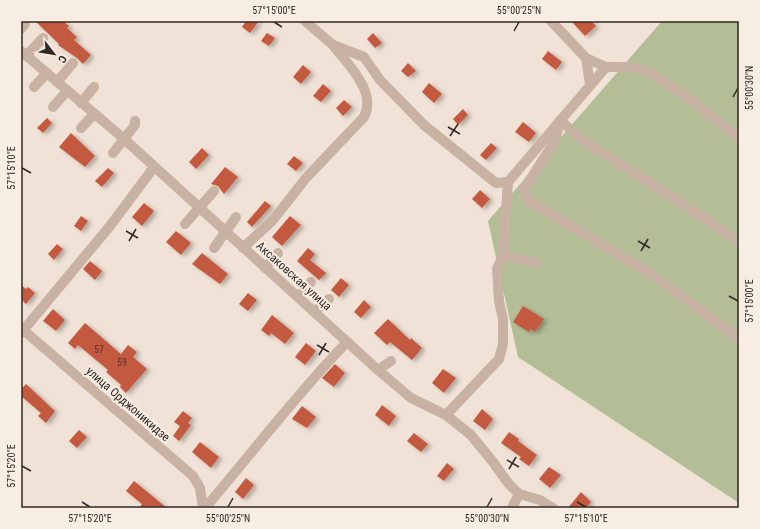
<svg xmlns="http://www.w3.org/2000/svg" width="760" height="529" font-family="'Roboto Condensed',sans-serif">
  <defs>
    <filter id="shadow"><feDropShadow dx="3.5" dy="2" stdDeviation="2" flood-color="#0004"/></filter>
  </defs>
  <rect width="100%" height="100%" fill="#f0e2d6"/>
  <path fill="#b3be97" d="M662 21H739V503L518 357 488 221Z"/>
  <g fill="#c35a41" filter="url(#shadow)">
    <path d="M35 21H63L69 26 67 28 77 37 74 40 91 55 83 64 77 58 58 45 59 44Z"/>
    <path d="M246 21H259L250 33 242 27Z"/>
    <path d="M571 21H591L596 26 585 36Z"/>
    <path d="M267 33 275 38 269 46 261 41Z"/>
    <path d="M373 33 382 43 375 48 367 39Z"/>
    <path d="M548 51 562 62 556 70 542 59Z"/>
    <path d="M408 63 416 71 408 77 401 71Z"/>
    <path d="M303 65 311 72 301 84 293 77Z"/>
    <path d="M429 83 442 94 434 103 422 92Z"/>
    <path d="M323 84 331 91 321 102 313 96Z"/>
    <path d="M344 100 352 107 343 116 336 108Z"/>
    <path d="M463 109 468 115 458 125 453 119Z"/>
    <path d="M47 118 52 123 43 133 37 128Z"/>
    <path d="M523 122 536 133 529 142 515 132Z"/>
    <path d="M71 133 95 156 85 167 59 147Z"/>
    <path d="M491 143 497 148 486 160 480 155Z"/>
    <path d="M202 148 209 155 196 169 189 162Z"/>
    <path d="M294 156 303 163 296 171 287 164Z"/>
    <path d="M225 167 238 177 224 194 218 186 211 184Z"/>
    <path d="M108 168 114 173 102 187 95 181Z"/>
    <path d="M480 190 490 199 482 208 472 199Z"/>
    <path d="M265 201 271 206 252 227 247 222Z"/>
    <path d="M144 203 154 211 142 226 132 217Z"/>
    <path d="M81 216 88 221 81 231 74 226Z"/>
    <path d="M290 216 301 225 282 246 272 237Z"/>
    <path d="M176 231 191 243 181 255 166 242Z"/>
    <path d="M57 244 63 249 54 260 48 254Z"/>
    <path d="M308 248 315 254 310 260 326 273 319 280 297 261Z"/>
    <path d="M202 253 228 274 220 284 192 264Z"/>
    <path d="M90 261 102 271 95 280 83 269Z"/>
    <path d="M341 278 349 285 339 297 331 290Z"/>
    <path d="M21 285 26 289 28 287 35 293 26 304 21 299Z"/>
    <path d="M248 293 257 300 248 311 239 304Z"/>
    <path d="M364 300 371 307 361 318 354 312Z"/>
    <path d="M523 306 544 319 535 332 531 329 529 332 513 322Z"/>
    <path d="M53 309 65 320 56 331 43 321Z"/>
    <path d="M272 315 294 333 285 344 271 333 269 336 261 330Z"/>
    <path d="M388 319 410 340 411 338 422 348 412 360 390 342 387 345 374 333Z"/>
    <path d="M85 323 121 354 128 345 137 352 133 357 147 369 126 393 120 387 121 385 106 372 108 370 78 345 75 349 68 343Z"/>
    <path d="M306 343 316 351 305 365 295 357Z"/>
    <path d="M335 364 345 373 334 387 322 378Z"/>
    <path d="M443 369 456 378 444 393 432 383Z"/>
    <path d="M26 384 55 411 46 423 38 416 41 413 21 396V389Z"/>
    <path d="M382 405 396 416 389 426 375 415Z"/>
    <path d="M302 406 316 417 307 428 292 419Z"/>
    <path d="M482 409 493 419 485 430 473 421Z"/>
    <path d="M183 411 192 418 188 423 191 425 179 441 173 436 180 426 174 422Z"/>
    <path d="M79 430 87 437 77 448 69 441Z"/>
    <path d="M509 432 519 439 518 441 537 455 529 466 519 459 521 457 501 443Z"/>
    <path d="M414 433 428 444 421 452 407 441Z"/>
    <path d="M200 442 219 457 211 468 192 452Z"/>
    <path d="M447 463 454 469 444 481 437 476Z"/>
    <path d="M549 467 561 475 550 488 539 479Z"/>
    <path d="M246 478 254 485 243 499 235 492Z"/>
    <path d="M134 481 167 508H139L142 504 126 491Z"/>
    <path d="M581 492 591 502 586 508H568Z"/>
  </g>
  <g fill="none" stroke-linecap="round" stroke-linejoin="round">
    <g stroke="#c7b2a3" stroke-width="10">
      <path d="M305 21 333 45 364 57 380 80 424 125 496 183 508 182"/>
      <path d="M551 21 586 58 590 84"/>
      <path d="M21 29 25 24"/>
      <path d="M21 51 123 138 378 370 411 398 446 415 471 435 493 462 508 483 519 494 540 500 553 508"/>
      <path d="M26 56 43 38"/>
      <path d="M586 58 606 67H631L647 71 689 98 739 138"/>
      <path d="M57 82 73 63"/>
      <path d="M34 87 47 73"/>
      <path d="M81 103 94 87"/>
      <path d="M53 107 67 91"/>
      <path d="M81 128 94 114"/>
      <path d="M113 153 135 125V121"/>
      <path d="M185 224 214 191"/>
      <path d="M739 242 706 219 581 139 560 120 555 141 528 183 524 192 528 200 656 277 739 339"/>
      <path d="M214 248 236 217"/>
      <path d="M243 248 273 220 306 178 364 117C377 91 348 65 333 45"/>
      <path d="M503 255 536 263"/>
      <path d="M265 268 278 253"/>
      <path d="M298 297 311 282"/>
      <path d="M315 311 329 299"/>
      <path d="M21 328 193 476 200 488 203 508"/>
      <path d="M21 333 110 226 154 167"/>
      <path d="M378 370 391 361"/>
      <path d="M446 415 499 359 503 344V319L499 301 497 269 503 255 508 182 606 67"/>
      <path d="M205 508C252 453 296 395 346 343"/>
      <path d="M512 508 519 494"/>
    </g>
  </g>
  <path fill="none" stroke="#322825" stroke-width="1.5" d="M274 22 282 27M514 31 519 22M733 97 738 88M448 127 460 134M450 136 458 124M22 168 31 173M126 231 138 238M129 241 136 229M638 241 650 248M641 251 648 239M729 296 738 301M317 345 329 352M319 355 326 343M507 460 519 467M22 466 31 471M509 469 516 457M82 502 90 507M577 502 586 507M228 507 233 498M487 507 492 498"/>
  <g text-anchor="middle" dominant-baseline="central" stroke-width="4" stroke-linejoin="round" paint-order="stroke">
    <g font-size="10" fill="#56342c">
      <text x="99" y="349">57</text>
      <text x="122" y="362">59</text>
    </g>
    <g font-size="12" fill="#322825" stroke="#f8ede2">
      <text transform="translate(294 276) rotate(42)">Аксаковская улица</text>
      <text transform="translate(128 404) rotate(41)">улица Орджоникидзе</text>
    </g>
  </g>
  <rect width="760" height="529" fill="none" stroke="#f8ede2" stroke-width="44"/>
  <g transform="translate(54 54) rotate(121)" stroke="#f8ede2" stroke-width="3" paint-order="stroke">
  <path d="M0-3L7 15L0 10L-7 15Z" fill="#322825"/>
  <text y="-6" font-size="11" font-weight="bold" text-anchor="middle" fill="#322825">С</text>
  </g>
  <rect x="22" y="22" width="716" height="485" fill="none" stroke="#322825" stroke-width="1.5"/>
  <g font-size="10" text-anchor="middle" fill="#322825">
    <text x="274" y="14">57°15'00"E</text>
    <text x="519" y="14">55°00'25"N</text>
    <text transform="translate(749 88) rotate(-90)" y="4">55°00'30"N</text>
    <text transform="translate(11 168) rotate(-90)" y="4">57°15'10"E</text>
    <text transform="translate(749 301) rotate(-90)" y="4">57°15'00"E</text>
    <text transform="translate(11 466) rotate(-90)" y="4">57°15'20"E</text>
    <text x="90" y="522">57°15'20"E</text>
    <text x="228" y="522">55°00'25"N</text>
    <text x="487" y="522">55°00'30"N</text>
    <text x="586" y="522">57°15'10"E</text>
  </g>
</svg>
